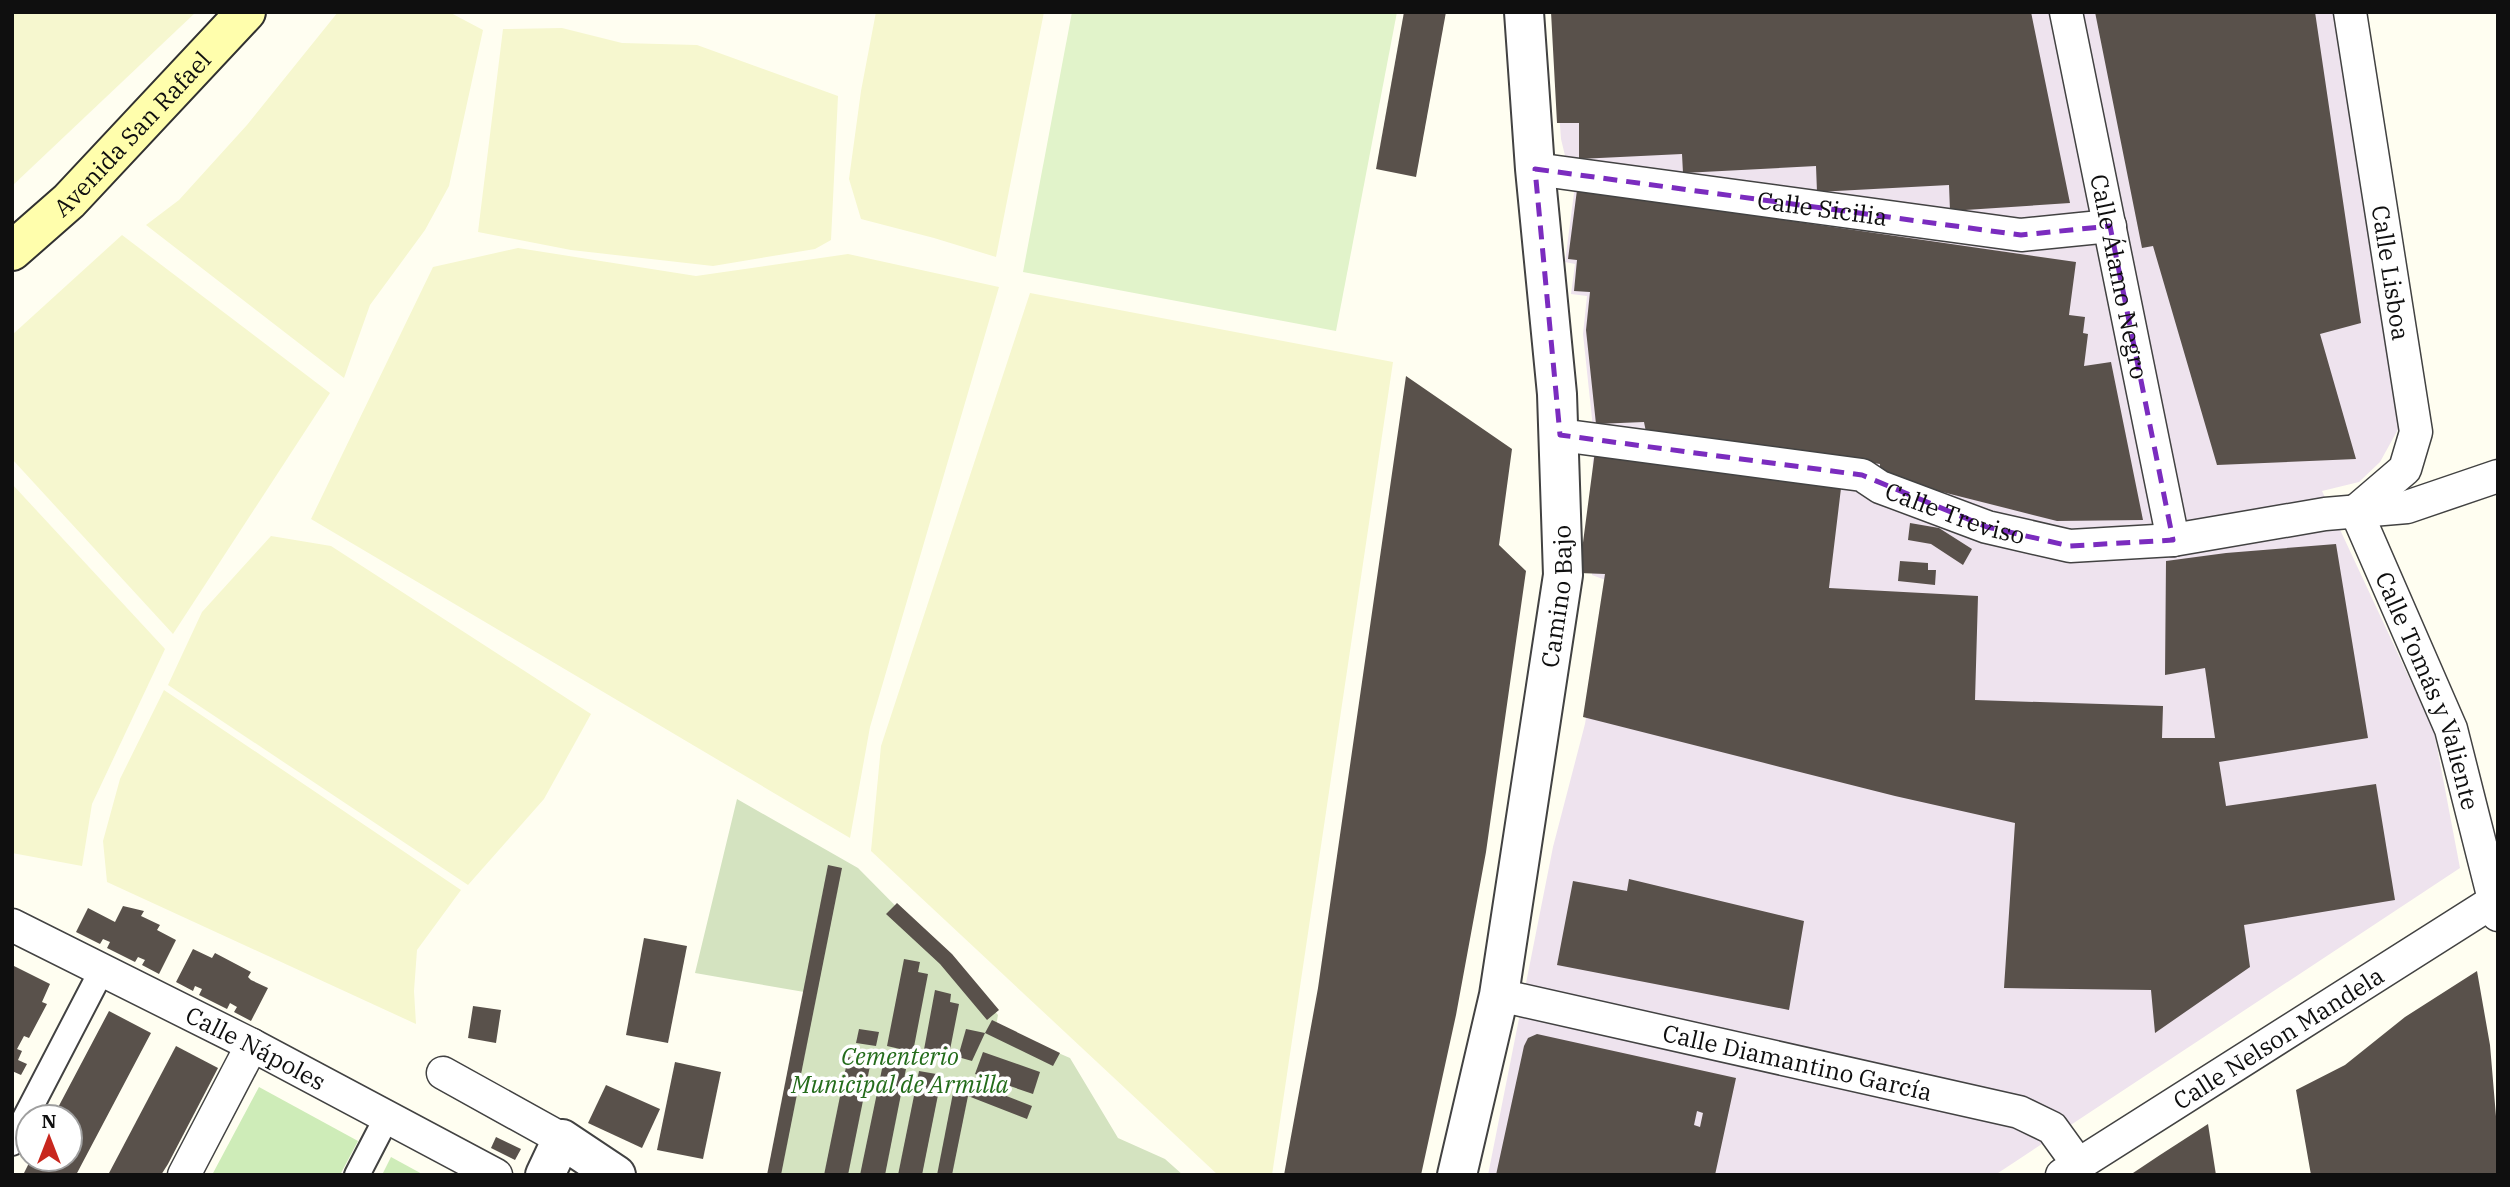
<svg xmlns="http://www.w3.org/2000/svg" width="2510" height="1187" font-family="'IBM Plex Serif',serif">
  <rect width="100%" height="100%" fill="#fffef1"/>
  <path fill="#eee3ee" d="M1552 12H2334L2401 424 2380 462 2359 482 2322 491 2434 731 2460 868 1995 1175H1488L1553 847 1585 724 1608 581 1592 575 1593 428 1583 334 1587 296 1571 294 1575 264 1565 262 1574 193 1561 139Z"/>
  <g fill="#f6f7cf">
    <path d="M12 12H196L12 186Z"/>
    <path d="M338 12H449L483 30 449 186 425 230 370 305 344 378 146 225 179 200 247 125Z"/>
    <path d="M876 12H1044L996 257 934 238 861 219 849 179 861 91Z"/>
    <path d="M562 28 622 43 697 45 838 96 831 240 815 249 713 266 571 250 478 232 503 29Z"/>
    <path d="M122 235 330 393 173 634 12 459V335Z"/>
    <path d="M518 248 696 276 848 254 999 287 870 727 850 838 311 519 433 267Z"/>
    <path d="M1030 293 1393 362 1272 1175H1218L871 851 881 746Z"/>
    <path d="M12 484 165 649 92 804 82 866 12 853Z"/>
    <path d="M271 536 331 546 591 714 544 799 468 885 168 685 202 612Z"/>
    <path d="M164 690 461 890 417 950 414 991 416 1024 107 882 103 841 120 779Z"/>
  </g>
  <g fill="#ceecb8">
    <path d="M259 1087 358 1141 340 1175H212Z"/>
    <path d="M391 1157 424 1175H382Z"/>
  </g>
  <path fill="#d4e3c0" d="M737 799 858 868 950 961 998 1015 996 1026 1070 1058 1118 1138 1165 1159 1183 1175H768L810 993 695 973Z"/>
  <path fill="#e1f3ca" d="M1072 12H1397L1336 331 1023 272Z"/>
  <g fill="#59514b" fill-rule="evenodd">
    <path d="M1404 12H1446L1416 177 1376 169Z"/>
    <path d="M1551 12H2031L2070 203 1950 211 1949 185 1817 192 1816 166 1683 173 1682 154 1579 159V123H1557Z"/>
    <path d="M2095 12H2315L2361 323 2320 334 2356 459 2217 465 2153 246 2142 248Z"/>
    <path d="M1577 190 2076 262 2069 315 2085 317 2083 333 2088 334 2084 366 2111 362 2143 520 2057 521 1879 476 1880 464 1646 432 1644 422 1596 424 1586 330 1590 292 1574 291 1577 260 1568 259Z"/>
    <path d="M1406 376 1512 449 1499 545 1526 571 1486 852 1456 1015 1421 1175H1284L1318 988Z"/>
    <path d="M1595 451 1842 480 1829 588 1978 596 1975 700 2163 706 2162 738H2215L2205 668 2165 675 2166 561 2226 553 2336 544 2368 738 2219 762 2226 806 2376 784 2395 900 2244 925 2250 967 2155 1033 2151 990 2004 988 2015 823 1895 796 1583 717 1605 574 1579 573Z"/>
    <path d="M1910 523 1939 528 1972 549 1963 565 1931 544 1908 540Z"/>
    <path d="M1900 561 1928 563V570H1936L1935 585 1898 581Z"/>
    <path d="M828 865 842 868 781 1175H767Z"/>
    <path d="M1629 879 1804 921 1789 1010 1557 965 1573 881 1627 891Z"/>
    <path d="M897 903 952 954 999 1010 987 1020 940 964 886 914Z"/>
    <path d="M123 906 144 911 141 916 160 925 157 930 176 940 159 974 142 965 145 960 138 957 135 962 107 948 110 942 103 939 100 944 76 932 88 908 115 922Z"/>
    <path d="M644 938 687 946 668 1043 626 1035Z"/>
    <path d="M193 949 212 958 215 953 251 972 248 977 251 980 268 988 251 1021 234 1012 237 1007 230 1003 227 1009 199 995 202 989 195 986 193 991 176 982Z"/>
    <path d="M904 959 920 962 918 972 928 974 913 1052 887 1046Z"/>
    <path d="M12 965 50 984 42 1002 47 1004 29 1038 24 1036 17 1049 22 1051 18 1060 27 1064 21 1075 12 1071Z"/>
    <path d="M2477 971 2490 1045 2498 1140V1175H2311L2296 1090 2345 1065 2405 1017Z"/>
    <path d="M935 990 951 994 950 1002 959 1004 948 1060 923 1055Z"/>
    <path d="M473 1006 501 1010 496 1043 468 1038Z"/>
    <path d="M109 1011 151 1033 76 1175H23L31 1159H70V1117H53Z"/>
    <path d="M992 1020 1060 1053 1053 1066 985 1033Z"/>
    <path d="M859 1029 879 1032 876 1046 856 1043Z"/>
    <path d="M966 1029 985 1033 972 1061 958 1057Z"/>
    <path d="M1537 1034 1736 1078 1715 1175H1496L1524 1046 1528 1038ZM1697 1111 1703 1113 1700 1127 1694 1125Z"/>
    <path d="M176 1046 218 1068 168 1164 161 1175H108Z"/>
    <path d="M983 1052 1040 1072 1033 1094 975 1074Z"/>
    <path d="M848 1057 871 1061 848 1175H824Z"/>
    <path d="M675 1062 721 1072 703 1159 657 1150Z"/>
    <path d="M883 1064 906 1069 885 1175H860Z"/>
    <path d="M919 1071 942 1075 922 1175H898Z"/>
    <path d="M973 1083 1032 1106 1027 1119 968 1096Z"/>
    <path d="M606 1085 660 1109 642 1148 588 1123Z"/>
    <path d="M953 1093 968 1096 952 1175H937Z"/>
    <path d="M2208 1124 2216 1175H2130L2160 1155Z"/>
    <path d="M496 1137 521 1149 515 1160 491 1148Z"/>
  </g>
  <g fill="none" stroke-linecap="round" stroke-linejoin="round">
    <defs>
      <g id="pedestrian">
        <path d="M12 1143 103 968"/>
        <path d="M357 1175 387 1117"/>
      </g>
      <g id="minor">
        <path id="s1" d="M2066 12 2173 540"/>
        <path id="s2" d="M2350 12 2416 432 2405 469 2356 511"/>
        <path id="s3" d="M1535 169 2021 235 2110 226"/>
        <path id="s4" d="M1560 435 1862 475 1880 487 1987 527 2070 546 2173 540 2325 514 2407 507 2498 476"/>
        <path id="s5" d="M2356 511 2451 729 2498 915"/>
        <path id="s6" d="M12 925 252 1045 496 1175"/>
        <path id="s7" d="M1499 995 2019 1112 2052 1128 2078 1164"/>
        <path d="M443 1073 562 1139"/>
        <path d="M184 1175 252 1045"/>
        <path id="s8" d="M2062 1175 2494 901"/>
      </g>
      <g id="tertiary">
        <path d="M545 1175 562 1139 616 1175"/>
        <path id="s9" d="M1457 1175 1499 995 1563 575 1557 394 1535 169 1524 12"/>
      </g>
      <g id="secondary">
        <path id="s10" d="M12 251 69 201 246 12"/>
      </g>
    </defs>
    <use href="#pedestrian" stroke="#424242" stroke-width="28"/>
    <use href="#minor" stroke="#424242" stroke-width="35"/>
    <use href="#tertiary" stroke="#424242" stroke-width="42"/>
    <use href="#secondary" stroke="#313131" stroke-width="42"/>
    <use href="#pedestrian" stroke="#fff" stroke-width="24"/>
    <use href="#minor" stroke="#fff" stroke-width="32"/>
    <use href="#tertiary" stroke="#fff" stroke-width="38"/>
    <use href="#secondary" stroke="#fffeac" stroke-width="38"/>
  </g>
  <path fill="none" stroke="#7b2cbf" stroke-width="5" stroke-dasharray="14 9" stroke-linejoin="round" d="M1535 169 2021 235 2110 226 2173 540 2070 546 1987 527 1862 475 1560 435Z"/>
  <g text-anchor="middle" dominant-baseline="central" stroke-width="7" stroke-linejoin="round" paint-order="stroke">
    <g font-size="24" fill="#0f0f0f" stroke="#fff">
      <text stroke="none"><textPath href="#s10" startOffset="168">Avenida San Rafael</textPath></text>
      <text stroke="none"><textPath href="#s3" startOffset="290">Calle Sicilia</textPath></text>
      <text stroke="none"><textPath href="#s2" startOffset="264">Calle Lisboa</textPath></text>
      <text stroke="none"><textPath href="#s1" startOffset="270">Calle Álamo Negro</textPath></text>
      <text stroke="none"><textPath href="#s4" startOffset="406">Calle Treviso</textPath></text>
      <text stroke="none"><textPath href="#s9" startOffset="588">Camino Bajo</textPath></text>
      <text stroke="none"><textPath href="#s5" startOffset="194">Calle Tomás y Valiente</textPath></text>
      <text stroke="none"><textPath href="#s8" startOffset="256">Calle Nelson Mandela</textPath></text>
      <text stroke="none"><textPath href="#s6" startOffset="273">Calle Nápoles</textPath></text>
      <text stroke="none"><textPath href="#s7" startOffset="306">Calle Diamantino García</textPath></text>
    </g>
    <g font-size="24" font-style="italic" fill="#246c1b" stroke="#fff">
      <text x="900" y="1056">Cementerio<tspan x="900" dy="28">Municipal de Armilla</tspan></text>
    </g>
  </g>
  <rect width="2510" height="1187" fill="none" stroke="#0f0f0f" stroke-width="28"/>
  <g transform="translate(49 1138)"><circle r="33" fill="#ffffff" stroke="#9f9f9f" stroke-width="2"/>
  <path d="M0-5L12 26L0 18L-12 26Z" fill="#c8271e"/>
  <text y="-10" font-size="19" font-weight="bold" text-anchor="middle" fill="#0f0f0f">N</text>
  </g>
</svg>
